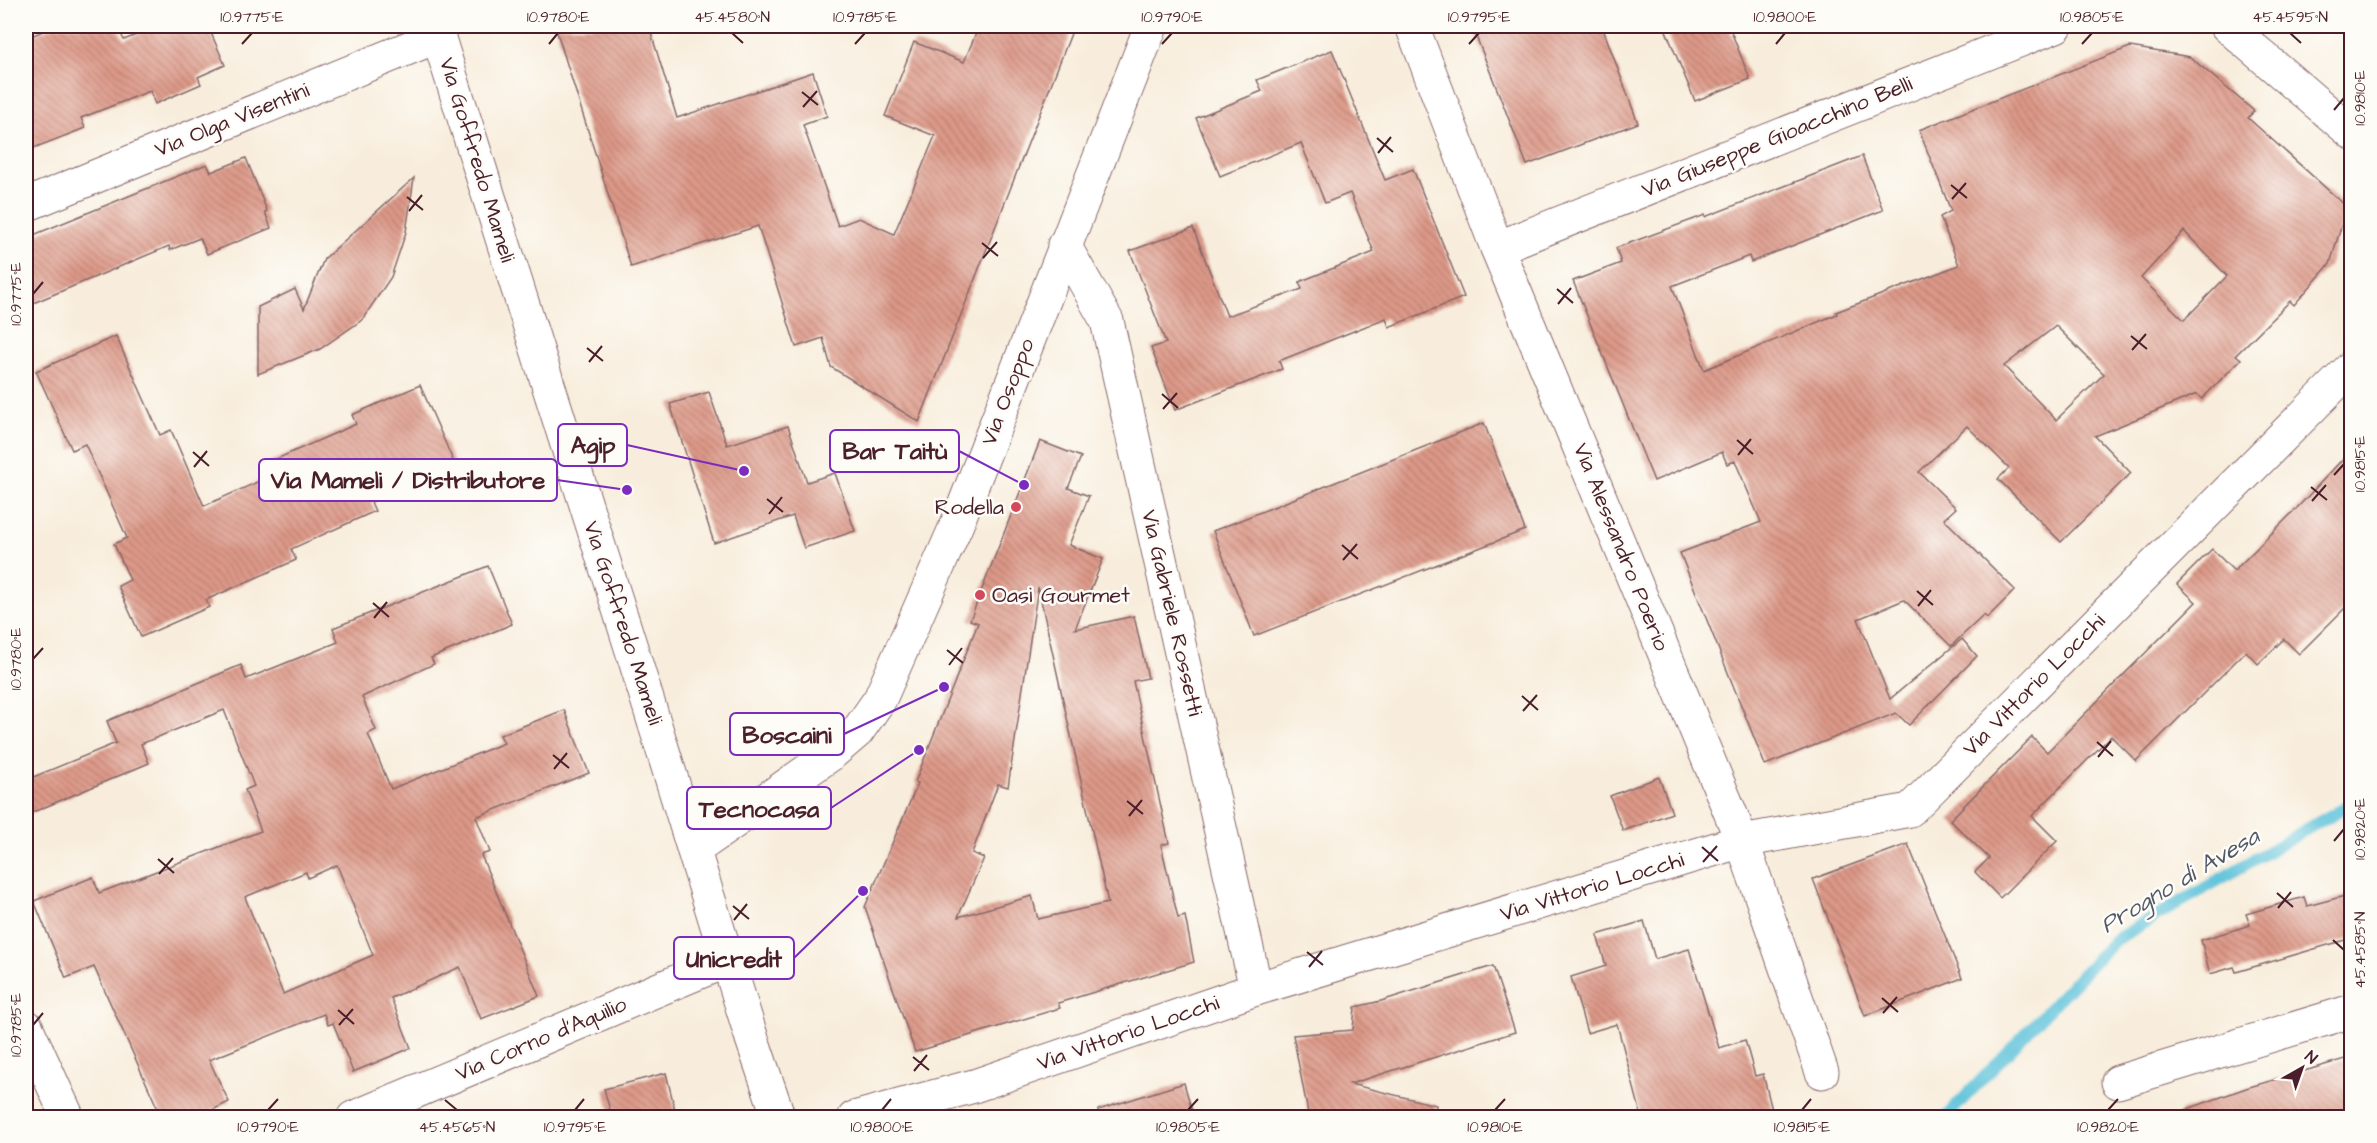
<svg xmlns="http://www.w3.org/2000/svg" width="2377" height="1143" font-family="'Architects Daughter',sans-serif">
  <defs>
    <pattern id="building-back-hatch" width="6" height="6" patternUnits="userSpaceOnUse" patternTransform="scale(1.5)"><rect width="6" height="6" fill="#d98"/><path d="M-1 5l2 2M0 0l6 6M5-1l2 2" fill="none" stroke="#b57c6f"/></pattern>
  </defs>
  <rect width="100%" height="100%" fill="#fdfcf7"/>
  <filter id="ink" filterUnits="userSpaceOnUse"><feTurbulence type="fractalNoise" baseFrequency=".0167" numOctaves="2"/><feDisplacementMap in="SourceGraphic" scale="12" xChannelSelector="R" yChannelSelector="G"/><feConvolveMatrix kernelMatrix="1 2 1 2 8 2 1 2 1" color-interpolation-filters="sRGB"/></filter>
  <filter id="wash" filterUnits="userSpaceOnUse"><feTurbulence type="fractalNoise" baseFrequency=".008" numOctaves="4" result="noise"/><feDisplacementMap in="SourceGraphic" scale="24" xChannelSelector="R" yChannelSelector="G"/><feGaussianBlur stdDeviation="1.35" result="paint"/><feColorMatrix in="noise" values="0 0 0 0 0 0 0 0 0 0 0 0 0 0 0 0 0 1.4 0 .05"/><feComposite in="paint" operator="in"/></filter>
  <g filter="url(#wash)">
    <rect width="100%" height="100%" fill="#f8eddc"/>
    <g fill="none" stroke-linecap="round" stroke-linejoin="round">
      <path stroke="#5dc2da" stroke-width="12" d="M1945 1118 2115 940 2352 803"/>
    </g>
    <g id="blocks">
      <g fill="url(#building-back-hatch)" fill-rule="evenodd">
        <path d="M55 26H117L124 40 158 26H208L225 65 198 77 201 84 155 104 150 91 81 118 85 128 26 151V38Z"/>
        <path d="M555 26H649L677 118 813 72 827 116 803 125 838 226 859 218 894 234 935 136 885 116 914 42 964 62 979 26H1074L919 422 831 367 823 338 796 347 758 226 631 267Z"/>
        <path d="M1472 26H1602L1638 123 1527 165Z"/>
        <path d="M1664 26H1729L1750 79 1695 101Z"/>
        <path d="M2130 47 2190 57 2254 111 2248 118 2347 207 2330 264 2294 305 2290 301 2236 355 2241 359 2202 399 2197 394 2095 436 2131 473 2061 542 1998 479 2009 468 1967 426 1919 472 1956 508 1944 519 2015 590 1987 618 1984 615 1951 646 1904 600 1858 619 1890 699 1962 639 1977 656 1909 725 1896 713 1765 765 1680 553 1761 522 1735 461 1727 464 1722 452 1654 481 1573 281 1621 263 1616 248 1705 215V217L1862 156 1883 210 1751 262 1749 256 1672 286 1704 370 1837 314 1836 312 1959 265 1940 217 1951 211 1919 130ZM2184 231 2227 276 2184 320 2141 278ZM2056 326 2104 374 2056 420 2004 366Z"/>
        <path d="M1332 50 1385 180 1413 169 1464 297 1389 327 1386 318 1279 361 1282 369 1175 410 1151 348 1166 343 1130 251 1193 228 1227 316 1302 289 1299 282 1374 252 1350 193 1325 203 1301 143 1220 176 1196 118 1262 91 1257 80Z"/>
        <path d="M246 158 267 211 265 212 271 228 207 254 200 238 170 250 169 246 26 306V238L207 164 211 172Z"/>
        <path d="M414 178 406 232 391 277 362 320 320 349 258 374V307L295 289 304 309 324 259Z"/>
        <path d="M116 336 160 435 171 430 204 506 264 479 258 467 356 424 352 415 420 385 455 465 371 502 375 511 291 549 296 560 206 600 209 607 141 637 118 586 130 580 114 544 127 538 85 444 72 450 36 371Z"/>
        <path d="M709 392 727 445 788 426 807 482 835 473 855 531 804 548 793 516 714 543 670 404Z"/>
        <path d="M1484 423 1525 530 1254 636 1213 531Z"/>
        <path d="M1040 441 1081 457 1068 488 1089 496 1069 545 1103 559 1075 629 1134 616 1148 678 1133 681 1169 843 1161 845 1178 918 1185 916 1194 962 1058 1003 1060 1008 915 1052 865 907 918 783 915 782 978 623 970 620ZM1038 587 1108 903 1038 919 1032 896 958 917 984 858 972 853 998 784 1008 787Z"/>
        <path d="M2352 449V601L2299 654 2284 639 2258 664 2246 651 2136 761 2111 736 2032 816 2057 841 2000 898 1975 872 1989 858 1950 820 2032 737 2047 752 2196 602 2177 584 2212 549 2234 571 2296 509Z"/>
        <path d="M488 566 512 624 431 658 434 664 362 697 376 730 368 734 391 789 504 743 500 735 564 710 589 773 476 817 490 852 481 855 539 996 481 1019 460 967 391 998 411 1048 353 1072 333 1023 328 1025 324 1014 209 1060 229 1102 196 1118H162L94 967 66 978 34 901 93 877 99 893 261 831 245 790 254 786 224 710 141 744 149 763 26 815V780L116 743 107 721 241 665 246 679 338 642 333 628ZM337 865 373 955 283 994 245 897 306 872 308 878Z"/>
        <path d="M1659 777 1672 813 1623 831 1610 796Z"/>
        <path d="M1908 844 1962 978 1865 1016 1813 879Z"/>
        <path d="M2352 894V938L2236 972 2234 967 2210 974 2201 940 2250 925 2246 914 2304 897 2307 906Z"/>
        <path d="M1644 921 1655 959 1689 949 1719 1048 1745 1040 1755 1076 1763 1074 1774 1118H1642L1617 1024 1587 1033 1571 977 1606 966 1597 935Z"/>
        <path d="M1493 966 1515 1032 1350 1084 1436 1105 1435 1118H1309L1293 1035 1353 1030 1355 1007 1381 1001Z"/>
        <path d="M2352 1057V1118H2180L2179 1112 2246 1088Z"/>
        <path d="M666 1073 677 1118H612L604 1089Z"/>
        <path d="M1184 1083 1194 1118H1099L1098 1110Z"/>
      </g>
    </g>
  </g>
  <g filter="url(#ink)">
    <use href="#blocks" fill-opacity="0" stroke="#876769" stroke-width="1.5"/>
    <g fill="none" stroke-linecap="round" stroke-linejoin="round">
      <defs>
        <g id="minor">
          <path d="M1412 26 1497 248 1742 841 1822 1072"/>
          <path d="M2227 26 2352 133"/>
          <path d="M26 205 438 36"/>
          <path d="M1064 245 1107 321 1256 989"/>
          <path d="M1497 248 2056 26"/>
          <path d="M694 850 830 755 857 732 880 699 957 524 1151 26"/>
          <path d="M26 1026 68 1118"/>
          <path d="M2118 1082 2352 1011"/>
          <path d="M353 1118 728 960"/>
          <path d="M854 1118 974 1086 1256 989 1742 841 1910 810 2352 367"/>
        </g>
        <path id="secondary" d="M435 26 634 657 752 1039 779 1118"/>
      </defs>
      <use href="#minor" stroke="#876769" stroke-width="35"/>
      <use href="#secondary" stroke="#876769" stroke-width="35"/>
      <use href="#minor" stroke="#fff" stroke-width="33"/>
      <use href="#secondary" stroke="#fff" stroke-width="33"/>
    </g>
  </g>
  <path fill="none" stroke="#4a1f2b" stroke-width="2" d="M732 33 743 43M2290 33 2301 43M242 44 252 33M549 44 558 33M855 44 865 33M1162 44 1172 33M1469 44 1479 33M1776 44 1785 33M2082 44 2092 33M802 92 818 105M803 107 817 91M2334 110 2344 98M1377 138 1393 152M1378 153 1391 137M1951 185 1967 198M407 197 423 210M1952 199 1966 183M409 211 422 195M982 243 998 256M983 258 997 242M1557 289 1573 303M33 294 43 282M1558 304 1571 288M2131 336 2147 349M587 348 603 361M2132 350 2146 334M589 362 602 346M1162 394 1178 408M1163 409 1177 393M1737 440 1753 454M193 452 209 466M1738 455 1751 439M194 467 207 451M2334 475 2344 464M2311 487 2327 500M767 499 783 512M2312 501 2326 485M769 514 782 497M1342 545 1358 559M1343 560 1357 544M1917 591 1933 605M373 603 389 617M1918 606 1931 590M374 618 387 602M947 650 963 663M33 659 43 648M949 665 962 648M1522 696 1538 710M1523 711 1537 695M2097 742 2113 756M553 755 569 768M2098 757 2111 741M554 769 567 753M1127 801 1143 814M1129 816 1142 800M2334 841 2344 829M1702 847 1718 861M158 859 174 873M1703 862 1717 846M159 874 173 858M2277 893 2293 907M733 906 749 919M2278 908 2291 892M734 920 747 904M2333 940 2344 950M1307 952 1323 965M1309 967 1322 951M1882 998 1898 1012M338 1010 354 1024M1883 1013 1897 997M33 1025 43 1013M339 1025 353 1009M913 1057 929 1070M914 1071 927 1055M445 1100 457 1110M268 1110 278 1099M575 1110 584 1099M882 1110 891 1099M1188 1110 1198 1099M1495 1110 1505 1099M1802 1110 1811 1099M2108 1110 2118 1099"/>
  <g fill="#d1495b" stroke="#fdfcf7" stroke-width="2">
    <circle cx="1016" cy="507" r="6"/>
    <circle cx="980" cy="595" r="6"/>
  </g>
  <g text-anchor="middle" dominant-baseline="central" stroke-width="5" stroke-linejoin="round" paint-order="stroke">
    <g font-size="22" fill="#4a1f2b" stroke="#fdfcf7">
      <text transform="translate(232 120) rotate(-22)">Via Olga Visentini</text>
      <text transform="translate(1777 137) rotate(-22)">Via Giuseppe Gioacchino Belli</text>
      <text transform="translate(477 160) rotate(73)">Via Goffredo Mameli</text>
      <text transform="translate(1008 392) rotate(-69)">Via Osoppo</text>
      <text transform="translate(1621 547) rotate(68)">Via Alessandro Poerio</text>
      <text transform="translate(1172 613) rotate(77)">Via Gabriele Rossetti</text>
      <text transform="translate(623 623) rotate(72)">Via Goffredo Mameli</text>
      <text transform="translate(2034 685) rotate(-45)">Via Vittorio Locchi</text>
      <text transform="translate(1592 887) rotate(-17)">Via Vittorio Locchi</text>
      <text transform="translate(1128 1033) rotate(-19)">Via Vittorio Locchi</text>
      <text transform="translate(541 1039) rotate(-23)">Via Corno d'Aquilio</text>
    </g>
    <g font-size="22" fill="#4a1f2b" stroke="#fdfcf7" text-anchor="end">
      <text x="1004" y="507">Rodella</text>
      <text x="992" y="595" text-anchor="start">Oasi Gourmet</text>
    </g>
    <g font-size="24" font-style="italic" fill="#515868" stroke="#fdfcf7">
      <text transform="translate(2180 881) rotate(-31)">Progno di Avesa</text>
    </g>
  </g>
  <path fill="none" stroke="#7b2cbf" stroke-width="2" d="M744 471L627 445M1024 485L959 451M627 490L557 480M944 687L844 734M919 750L831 808M863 891L794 958"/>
  <g fill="#7b2cbf" stroke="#fdfcf7" stroke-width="2">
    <circle cx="744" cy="471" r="6"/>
    <circle cx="1024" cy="485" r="6"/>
    <circle cx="627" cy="490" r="6"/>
    <circle cx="944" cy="687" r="6"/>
    <circle cx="919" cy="750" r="6"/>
    <circle cx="863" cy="891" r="6"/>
  </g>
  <g fill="#fdfcf7" stroke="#7b2cbf" stroke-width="2">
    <rect x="558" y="424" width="69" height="42" rx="6"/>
    <rect x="830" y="430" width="129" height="42" rx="6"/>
    <rect x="259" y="459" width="298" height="42" rx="6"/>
    <rect x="730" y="713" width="114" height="42" rx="6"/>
    <rect x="687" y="787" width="144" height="42" rx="6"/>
    <rect x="674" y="937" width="120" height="42" rx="6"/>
  </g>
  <g font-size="24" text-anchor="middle" font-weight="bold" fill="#4a1f2b">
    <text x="593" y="453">Agip</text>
    <text x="895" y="459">Bar Taitù</text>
    <text x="408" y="488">Via Mameli / Distributore</text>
    <text x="787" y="743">Boscaini</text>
    <text x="759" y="817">Tecnocasa</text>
    <text x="734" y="967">Unicredit</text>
  </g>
  <rect width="2377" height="1143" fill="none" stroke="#fdfcf7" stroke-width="66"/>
  <g transform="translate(2302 1068) rotate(40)" stroke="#fdfcf7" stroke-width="4.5" paint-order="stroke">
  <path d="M0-4.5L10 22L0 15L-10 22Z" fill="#4a1f2b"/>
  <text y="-9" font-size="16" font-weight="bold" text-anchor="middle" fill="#4a1f2b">N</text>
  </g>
  <rect x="33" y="33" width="2311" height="1077" fill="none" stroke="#4a1f2b" stroke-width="2"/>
  <g font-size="15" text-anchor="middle" fill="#4a1f2b">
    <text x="252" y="22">10.9775°E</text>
    <text x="558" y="22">10.9780°E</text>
    <text x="732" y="22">45.4580°N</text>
    <text x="865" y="22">10.9785°E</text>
    <text x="1172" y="22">10.9790°E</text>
    <text x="1479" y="22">10.9795°E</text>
    <text x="1785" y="22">10.9800°E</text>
    <text x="2092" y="22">10.9805°E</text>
    <text x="2290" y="22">45.4595°N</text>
    <text transform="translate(2360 98) rotate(-90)" y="5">10.9810°E</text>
    <text transform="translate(16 294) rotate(-90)" y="5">10.9775°E</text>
    <text transform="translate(2360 464) rotate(-90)" y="5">10.9815°E</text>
    <text transform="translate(16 659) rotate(-90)" y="5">10.9780°E</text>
    <text transform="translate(2360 829) rotate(-90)" y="5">10.9820°E</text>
    <text transform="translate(2360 950) rotate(-90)" y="5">45.4585°N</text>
    <text transform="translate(16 1025) rotate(-90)" y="5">10.9785°E</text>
    <text x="268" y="1132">10.9790°E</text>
    <text x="457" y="1132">45.4565°N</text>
    <text x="575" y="1132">10.9795°E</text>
    <text x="882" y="1132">10.9800°E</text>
    <text x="1188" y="1132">10.9805°E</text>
    <text x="1495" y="1132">10.9810°E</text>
    <text x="1802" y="1132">10.9815°E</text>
    <text x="2108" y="1132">10.9820°E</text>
  </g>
</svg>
